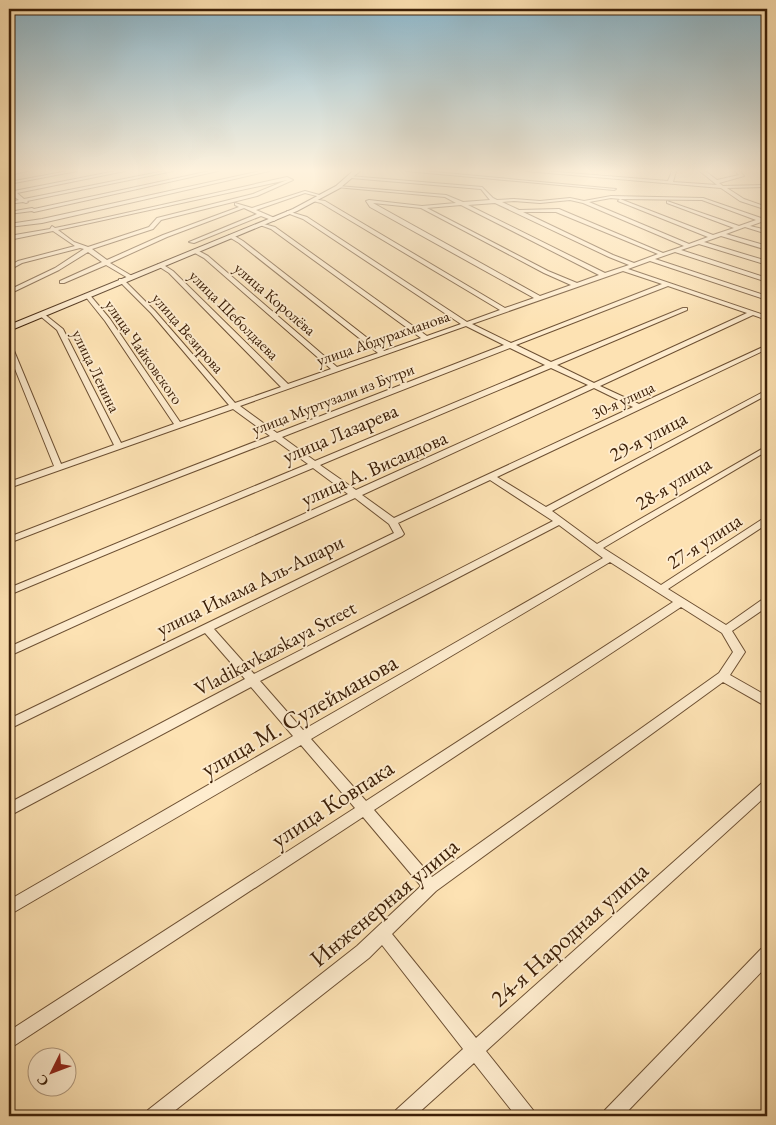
<svg xmlns="http://www.w3.org/2000/svg" width="776" height="1125" font-family="'EB Garamond',serif">
  <rect width="100%" height="100%" fill="#fde2b3"/>
  <filter id="stains"><feTurbulence type="fractalNoise" baseFrequency=".004" numOctaves="4"/><feColorMatrix values="0 0 0 0 .2 0 0 0 0 .09 0 0 0 0 .02 0 0 0 .5 -.17"/></filter>
  <radialGradient id="worn" r=".72"><stop offset=".6" stop-color="#630" stop-opacity="0"/><stop offset="1" stop-color="#630" stop-opacity=".3"/></radialGradient>
  <g fill="none" stroke-linecap="round" stroke-linejoin="round">
    <defs>
      <g id="minor">
        <path d="M18 171H27L9 175V173Z"/>
        <path d="M68 171H77L9 184V182Z"/>
        <path d="M116 171H125L17 193 24 199 164 171H173L27 201 28 202 26 203 23 202 9 204V202L19 200 10 194 9 189 14 191Z"/>
        <path d="M210 171H218L34 212 32 211 9 214V212L32 208 34 209Z"/>
        <path d="M261 171H269L42 223 9 227V224L42 219Z"/>
        <path d="M406 171H423L616 189 614 190Z"/>
        <path d="M526 171H544L668 181 672 171H676L673 182 717 185 700 171H705L717 180 739 175 735 171H740L744 176 719 183 723 186 767 185V187L727 188 744 199 767 207V210L740 201 721 188Z"/>
        <path d="M349 176 482 187 493 198 497 200 514 199 540 201 570 198 584 201 611 196 703 198 761 218 767 217V220L750 226 767 230V234L745 227 726 234 767 246V250L721 236 704 242 767 261V265L699 244 681 250 767 278V282L675 252 655 259 767 296V300L650 261 628 269 767 316V320L753 315 600 386 639 404 765 346 767 345V349L497 477 546 507 767 390V395L552 511 597 544 767 446V451L603 548 661 585 764 518 767 517V524L668 589 726 625 763 599 767 598V607L732 631 745 652 730 675 767 696V707L723 682 436 891 392 934 476 1038 762 783 767 781V795L486 1051 533 1110 536 1116H516L474 1063 415 1116H393L396 1110 463 1049 382 945 369 958 168 1116H145L148 1110 357 946 421 886 363 817 9 1049V1031L355 808 301 745 9 915V900L293 736 251 687 9 816V803L245 679 205 633 9 729V719L394 533 389 524 355 498 9 656V647L348 494 313 468 9 595V588L308 464 275 440 9 543V537L270 436 233 409 9 488V482L54 466 9 354V344L12 346 61 464 114 445 57 330 39 315V313H43L63 329 121 443 174 424 105 321 85 296V294H89L110 319 180 422 229 405 151 313 119 281V279H123L155 311 235 403 281 387 169 273 158 266V264H162L173 271 288 384 331 369 204 258 193 252V250H197L208 256 337 367 378 353 239 243 229 237V235H233L243 241 384 351 421 338 271 229 260 225V223L275 227 427 336 461 324 303 219 287 213V211L307 217 467 322 500 310 321 203 313 201V199L325 201 505 308 534 298 370 207 366 201 369 200 422 206 456 203 445 197 336 187 338 186 446 195 463 202 490 200 481 189 351 178ZM611 198 620 199 618 201 708 237 689 244 589 202ZM620 199 702 200 756 220 739 226 667 201V203L734 228 713 235ZM570 200 583 203 684 246 663 253 559 209 519 210 502 202 514 201 540 203ZM373 203 421 208 544 273 571 285 540 296ZM495 203 609 257 629 265 605 273 468 205ZM461 205 599 275 577 283 548 271 427 208ZM523 212H556L658 254 634 263 613 255ZM623 271 662 284 511 343 472 324ZM668 286 747 313 594 383 557 365 687 310V308H683L551 362 516 345ZM466 326 504 345 277 433 240 406ZM510 348 545 365 315 461 282 437ZM551 368 588 385 356 490 320 465ZM594 388 633 407 394 518 362 495ZM490 480 553 521 254 674 214 629 402 536 404 534 398 523ZM559 525 603 558 303 730 260 681ZM610 562 673 602 366 801 311 739ZM681 607 722 633 733 652 719 673 432 877 374 810Z"/>
        <path d="M287 177 293 180 257 196 161 220 153 229 92 249 107 260 163 235 239 207 235 205V203L252 208 305 191 323 196 321 197 305 193 256 210 277 219 274 221 261 216 194 243 189 242 257 214 244 208 167 237 110 263 132 276V278H128L106 265 64 283H60V281L102 262 88 252 59 270 9 294V290L55 268 84 249 80 248 22 263 9 270V266L18 261 75 246 53 231 9 240V236L50 229 52 226 55 228 99 219ZM287 180 253 194 157 218 149 227 88 247 74 242 58 230Z"/>
        <path d="M767 947V966L623 1116H602L605 1110 761 949Z"/>
      </g>
      <path id="secondary" d="M353 171H360L340 188 297 211 9 331V325L293 209 336 186Z"/>
    </defs>
    <use href="#minor" stroke="#6d5033" stroke-width="2"/>
    <use href="#secondary" stroke="#3d2008" stroke-width="2"/>
    <use href="#minor" fill="#feecce" fill-rule="evenodd"/>
    <use href="#secondary" fill="#feecce" fill-rule="evenodd"/>
  </g>
  <linearGradient id="sky" x2="0" y2="1"><stop stop-color="#8bb8ce"/><stop offset="0.52" stop-color="#fef2dd"/><stop offset="1" stop-color="#fef2dd" stop-opacity="0"/></linearGradient>
  <rect width="776" height="328" fill="url(#sky)"/>
  <g text-anchor="middle" dominant-baseline="central" stroke-width="4" stroke-linejoin="round" paint-order="stroke">
    <g font-size="16" fill="#3d2008" stroke="#feecce">
      <text transform="translate(275 299) rotate(41)">улица Королёва</text>
      <text transform="translate(234 315) rotate(45)">улица Шеболдаева</text>
      <text transform="translate(188 333) rotate(49)">улица Везирова</text>
      <text transform="translate(383 338) rotate(-19)">улица Абдурахманова</text>
      <text transform="translate(144 352) rotate(55)">улица Чайковского</text>
      <text transform="translate(96 371) rotate(64)">улица Ленина</text>
      <text transform="translate(333 399) rotate(-21)">улица Муртузали из Бутри</text>
      <text transform="translate(623 400) rotate(-25)">30-я улица</text>
    </g>
    <g font-size="20" fill="#3d2008" stroke="#feecce">
      <text transform="translate(340 433) rotate(-23)">улица Лазарева</text>
      <text transform="translate(648 436) rotate(-28)">29-я улица</text>
      <text transform="translate(374 468) rotate(-24)">улица А. Висаидова</text>
      <text transform="translate(673 483) rotate(-31)">28-я улица</text>
      <text transform="translate(704 541) rotate(-33)">27-я улица</text>
      <text transform="translate(250 585) rotate(-26)">улица Имама Аль-Ашари</text>
      <text transform="translate(275 648) rotate(-28)">Vladikavkazskaya Street</text>
    </g>
    <g font-size="24" fill="#3d2008" stroke="#feecce">
      <text transform="translate(299 715) rotate(-30)">улица М. Сулейманова</text>
      <text transform="translate(332 803) rotate(-33)">улица Ковпака</text>
      <text transform="translate(384 902) rotate(-40)">Инженерная улица</text>
      <text transform="translate(569 934) rotate(-42)">24-я Народная улица</text>
    </g>
  </g>
  <rect width="776" height="1125" fill="none" stroke="#fde2b3" stroke-width="30"/>
  <rect x="10" y="10" width="756" height="1105" fill="none" stroke="#3d2008" stroke-width="2.5"/>
  <rect x="15" y="15" width="746" height="1095" fill="none" stroke="#3d2008"/>
  <g transform="translate(52 1072) rotate(228)"><circle r="24" fill="#feecce" stroke="#b19a7f"/>
  <path d="M0-4L9 19L0 12L-9 19Z" fill="#8f2418"/>
  <text y="-8" font-size="14" font-weight="bold" text-anchor="middle" fill="#3d2008">С</text>
  </g>
  <rect width="100%" height="100%" filter="url(#stains)"/>
  <rect width="100%" height="100%" fill="url(#worn)"/>
</svg>
